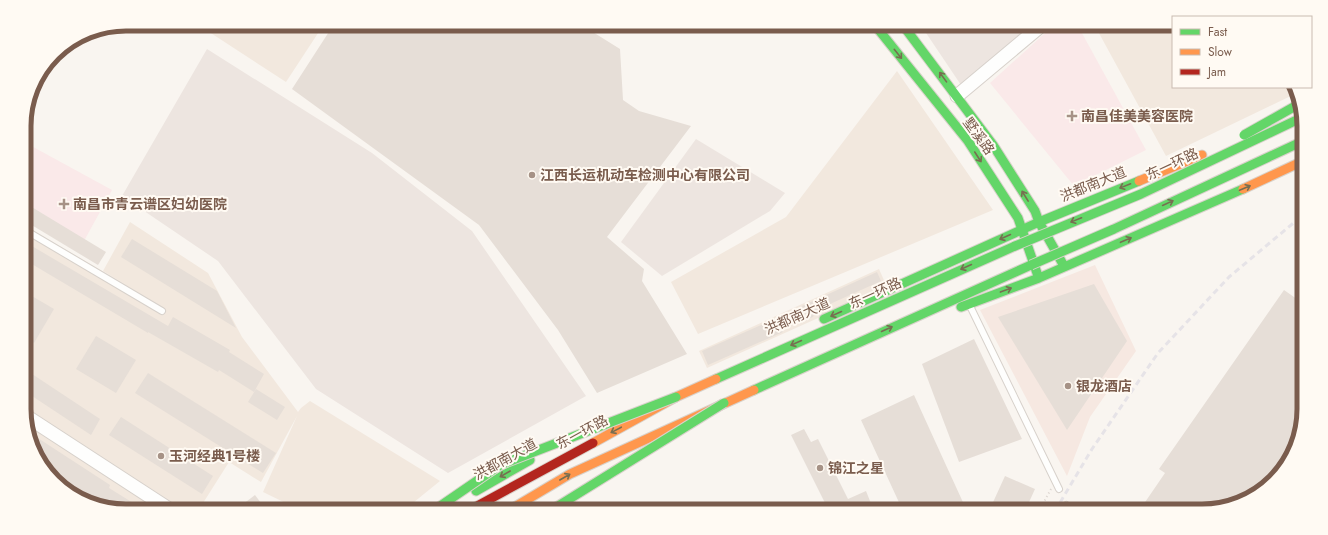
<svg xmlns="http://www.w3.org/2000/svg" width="1328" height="535" font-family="Jost,'Noto Sans SC',sans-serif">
  <rect width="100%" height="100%" fill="#f9f5f0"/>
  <g fill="#f2e8de">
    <path d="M197 24H324L286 82Z"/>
    <path d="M1094 24H1173V87H1292L1295 94 1166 156Z"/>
    <path d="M897 71 993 210 698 334 671 282 786 217Z"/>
    <path d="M130 222 208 273 242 337 298 412 301 408 310 401 440 481 403 511H302L263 492 297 416 261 482 229 462 198 511H126L93 506 49 476 26 429 25 226 128 286 103 271Z"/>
    <path d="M879 269 887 287 707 368 699 351Z"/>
  </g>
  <path fill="#f6e8e1" d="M1095 265 1136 351 1090 417 1067 476 980 310Z"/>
  <g fill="#ede5e0">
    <path d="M920 24H1035L961 85Z"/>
    <path d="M207 49 372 153 472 231 586 396 448 473 316 389 218 261 122 196Z"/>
    <path d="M696 139 785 193 770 211 662 276 621 242Z"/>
  </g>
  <g fill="#fae9e9">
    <path d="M1055 24H1077L1146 150 1074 186 990 83Z"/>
    <path d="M24 142 112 190 79 250 25 219Z"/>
  </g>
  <g fill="#e6ded7">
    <path d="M334 24H580L620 49 623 100 639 111 691 126 607 237 644 269 642 281 687 354 597 393 558 330 479 225 292 89Z"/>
    <path d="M25 203 106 252 98 265 25 221Z"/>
    <path d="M132 239 217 291 236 328 121 257Z"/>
    <path d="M25 242 168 326 173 317 230 350 229 352 264 374 254 392 219 370 218 372 148 332V333L25 260Z"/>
    <path d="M877 272 881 281 819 309 815 312 813 317 808 319 802 306Z"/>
    <path d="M1094 284 1127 341 1067 430 998 317Z"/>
    <path d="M1284 290 1304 304V409L1299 442 1264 490 1209 511H1139L1165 473 1159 469Z"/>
    <path d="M25 292 54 309 34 343 25 337Z"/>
    <path d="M777 318 783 332 708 365 702 351Z"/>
    <path d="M96 336 136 360 116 393 76 369Z"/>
    <path d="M974 339 1022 439 959 462 922 364Z"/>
    <path d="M148 373 276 453 263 473 135 393Z"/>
    <path d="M32 374 100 419 91 435 26 392V383Z"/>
    <path d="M256 389 285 407 277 420 248 402Z"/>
    <path d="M914 395 945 463 967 511H903L861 420Z"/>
    <path d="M121 417 213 476 202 494 109 435Z"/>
    <path d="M804 429 811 442 818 439 848 499 866 491 874 511H829L791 435Z"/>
    <path d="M27 431 110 485 109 488 146 511H126L102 507 47 471Z"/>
    <path d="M1005 476 1035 489 1025 511H989Z"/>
    <path d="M255 495 267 511H234Z"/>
  </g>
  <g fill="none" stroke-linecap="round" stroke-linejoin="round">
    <defs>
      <g id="lane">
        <path d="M25 230 162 311"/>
        <path d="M970 306 1059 489"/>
        <path d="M1066 505 1069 511"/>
      </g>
      <g id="street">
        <path d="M957 96 1043 24"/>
        <path d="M26 416 172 511"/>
      </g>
      <g id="fast">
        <path d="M874 24 968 141 1018 218 1038 276"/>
        <path d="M902 24 993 145 1035 211 1039 222 1064 266"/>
        <path d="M961 307 1039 278 1243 189"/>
        <path d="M824 319 1039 222 1139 181"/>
        <path d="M716 379 1015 246"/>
        <path d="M754 390 1031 265"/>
        <path d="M476 491 530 460"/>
      </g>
      <g id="slow">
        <path d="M1139 181 1202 155"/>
        <path d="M1243 189 1303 161"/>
        <path d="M593 443 676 397 716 379"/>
        <path d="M508 511 570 474 754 390"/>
      </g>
      <path id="jam" d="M468 511 593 443"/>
    </defs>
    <use href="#lane" stroke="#d7d1cb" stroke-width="8"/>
    <use href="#street" stroke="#d7d1cb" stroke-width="15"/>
    <use href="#fast" stroke="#d9d2cb" stroke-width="11"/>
    <use href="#slow" stroke="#d9d2cb" stroke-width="11"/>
    <use href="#jam" stroke="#d9d2cb" stroke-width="11"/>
    <path stroke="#dcd5d0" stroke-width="2" stroke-dasharray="1 3" stroke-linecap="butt" d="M1039 511 1051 489"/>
    <use href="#lane" stroke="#fefefd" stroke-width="6"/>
    <use href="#street" stroke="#fefefd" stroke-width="13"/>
    <use href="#fast" stroke="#63d668" stroke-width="9"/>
    <use href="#slow" stroke="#ff974d" stroke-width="9"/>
    <use href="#jam" stroke="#b3261e" stroke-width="9"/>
    <path stroke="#e6e3e7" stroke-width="3" stroke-dasharray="6 4" stroke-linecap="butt" d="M1055 511 1092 449 1158 353 1229 277 1303 215"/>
    <defs>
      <g id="fast-bridge">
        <path d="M1244 135 1299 104"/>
        <path d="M1015 246 1141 194 1303 117"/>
        <path d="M1031 265 1114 229 1303 141"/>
        <path d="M433 511 500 465 676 397"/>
        <path d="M550 511 724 403"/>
      </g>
    </defs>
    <use href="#fast-bridge" stroke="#dad1cc" stroke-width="11" stroke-linecap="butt"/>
    <use href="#fast-bridge" stroke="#63d668" stroke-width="9"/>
  </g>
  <defs><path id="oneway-shaft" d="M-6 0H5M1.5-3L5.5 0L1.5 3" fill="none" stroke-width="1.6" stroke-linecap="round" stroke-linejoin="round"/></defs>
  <g stroke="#776e51">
    <use href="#oneway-shaft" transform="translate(898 54) rotate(51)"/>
    <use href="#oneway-shaft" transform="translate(943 77) rotate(-126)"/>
    <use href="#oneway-shaft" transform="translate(978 157) rotate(57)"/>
    <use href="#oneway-shaft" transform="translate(1125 186) rotate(158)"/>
    <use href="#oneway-shaft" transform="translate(1245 188) rotate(-23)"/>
    <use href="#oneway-shaft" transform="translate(1025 196) rotate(-122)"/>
    <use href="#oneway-shaft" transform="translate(1168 203) rotate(-25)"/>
    <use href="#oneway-shaft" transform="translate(1076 220) rotate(158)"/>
    <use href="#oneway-shaft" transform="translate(1005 237) rotate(156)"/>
    <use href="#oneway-shaft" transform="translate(1126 240) rotate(-23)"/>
    <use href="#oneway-shaft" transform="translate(966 267) rotate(156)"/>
    <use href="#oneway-shaft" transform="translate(1006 290) rotate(-20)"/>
    <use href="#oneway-shaft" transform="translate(836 314) rotate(156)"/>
    <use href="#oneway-shaft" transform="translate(887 329) rotate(-24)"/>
    <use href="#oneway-shaft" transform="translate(796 343) rotate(156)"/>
    <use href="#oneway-shaft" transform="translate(616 430) rotate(152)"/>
    <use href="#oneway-shaft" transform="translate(505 474) rotate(150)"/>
    <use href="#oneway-shaft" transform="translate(565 477) rotate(-30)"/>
  </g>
  <g fill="#a69286" stroke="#fffaf3" stroke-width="1.5">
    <path d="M1070 110h4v4h4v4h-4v4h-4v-4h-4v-4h4z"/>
    <circle cx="532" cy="175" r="4"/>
    <path d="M62 198h4v4h4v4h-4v4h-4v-4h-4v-4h4z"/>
    <circle cx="1068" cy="386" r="4"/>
    <circle cx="161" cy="456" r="4"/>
    <circle cx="820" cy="468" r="4"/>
  </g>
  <g text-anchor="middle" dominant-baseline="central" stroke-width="4" stroke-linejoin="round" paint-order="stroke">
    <g font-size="14" font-weight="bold" fill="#7a5c4d" stroke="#fffaf3" text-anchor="start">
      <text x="1081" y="116">南昌佳美美容医院</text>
      <text x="540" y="175">江西长运机动车检测中心有限公司</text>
      <text x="73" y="204">南昌市青云谱区妇幼医院</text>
      <text x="1076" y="386">银龙酒店</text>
      <text x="169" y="456">玉河经典1号楼</text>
      <text x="828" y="468">锦江之星</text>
    </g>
    <g font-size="14" fill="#7a5c4d" stroke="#fffaf3">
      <text transform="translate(979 136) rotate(54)">墅溪路</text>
      <text transform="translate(1172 164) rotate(-25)">东一环路</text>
      <text transform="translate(1093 184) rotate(-22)">洪都南大道</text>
      <text transform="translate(875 293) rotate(-24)">东一环路</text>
      <text transform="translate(797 316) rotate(-24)">洪都南大道</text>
      <text transform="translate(582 432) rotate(-28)">东一环路</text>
      <text transform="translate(505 459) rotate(-29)">洪都南大道</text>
    </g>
  </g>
  <path d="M0 0H1328V535H0ZM126 31H1202A95 95 0 0 1 1297 126V409A95 95 0 0 1 1202 504H126A95 95 0 0 1 31 409V126A95 95 0 0 1 126 31Z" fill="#fffaf3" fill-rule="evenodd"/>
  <path fill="none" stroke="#7a5c4d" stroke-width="5" d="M126 31H1202A95 95 0 0 1 1297 126V409A95 95 0 0 1 1202 504H126A95 95 0 0 1 31 409V126A95 95 0 0 1 126 31Z"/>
  <rect x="1172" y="16" width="140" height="72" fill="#fffaf3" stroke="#cabbb1"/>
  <rect x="1180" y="29" width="20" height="6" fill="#63d668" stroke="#cabbb1"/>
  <text x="1208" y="36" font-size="12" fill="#7a5c4d">Fast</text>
  <rect x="1180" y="49" width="20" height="6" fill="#ff974d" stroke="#cabbb1"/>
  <text x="1208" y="56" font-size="12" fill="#7a5c4d">Slow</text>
  <rect x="1180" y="69" width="20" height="6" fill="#b3261e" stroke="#cabbb1"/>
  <text x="1208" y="76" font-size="12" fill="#7a5c4d">Jam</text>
</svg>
